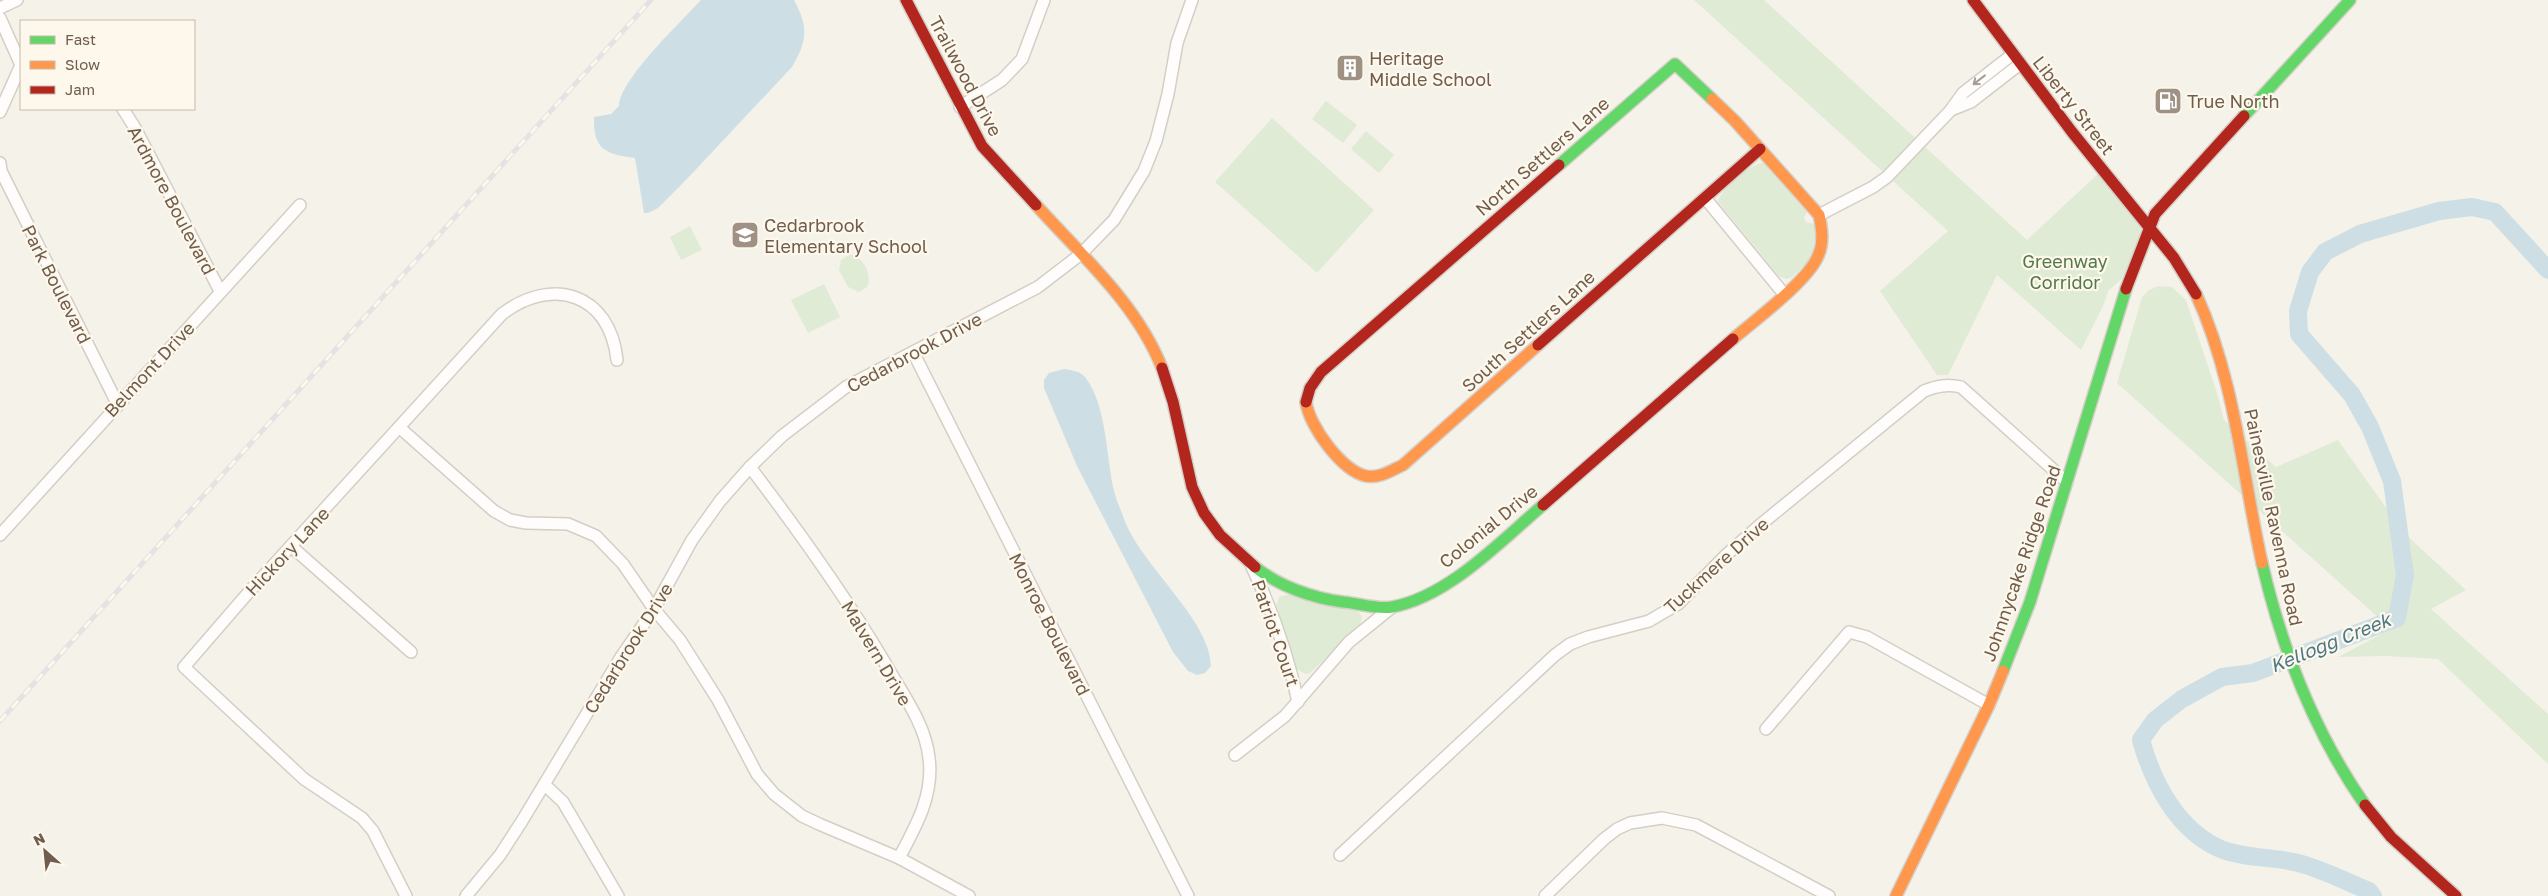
<svg xmlns="http://www.w3.org/2000/svg" width="2548" height="896" font-family="'Golos Text',sans-serif">
  <rect width="100%" height="100%" fill="#f5f2ea"/>
  <g fill="#e0ebd6">
    <path d="M1694 0H1764L2027 240 2101 171 2141 225 2139 264 2108 291 2104 304 2081 350 1997 275 1948 375H1937L1880 291 1948 231Z"/>
    <path d="M1326 101 1357 125 1343 143 1312 119Z"/>
    <path d="M1272 118 1374 210 1317 273 1215 182Z"/>
    <path d="M1366 131 1394 155 1379 173 1351 149Z"/>
    <path d="M1763 163 1807 212 1804 217 1806 222 1815 224 1816 228 1812 258 1791 278 1786 279 1779 276 1718 202C1719 191 1752 162 1763 163Z"/>
    <path d="M690 226 702 250 681 260 670 237Z"/>
    <path d="M850 254C863 257 873 275 867 287L859 292 848 287 839 270 841 260Z"/>
    <path d="M824 284 840 317 808 333 791 300Z"/>
    <path d="M2158 286 2172 287 2186 300 2216 390 2224 420 2276 467 2338 440 2404 533 2466 590 2431 609 2548 714V764L2438 659 2386 656 2338 657 2391 629 2117 383 2142 297 2149 290Z"/>
    <path d="M1289 594 1355 609 1362 616 1360 626 1310 673 1305 674 1297 669 1276 606 1279 597Z"/>
  </g>
  <g fill="#cddfe4">
    <path d="M701 0H794C809 28 807 41 792 67L686 180 658 208 648 213H644L635 158C606 154 593 150 594 117L611 114 619 106C620 79 682 21 701 0Z"/>
    <path d="M1064 369C1071 370 1080 371 1085 377 1107 405 1106 457 1114 491 1116 499 1120 508 1123 516 1139 565 1210 618 1211 666L1205 673 1197 675 1188 671 1173 652 1077 466 1044 388V380L1049 373Z"/>
  </g>
  <g fill="none" stroke-linecap="round" stroke-linejoin="round">
    <path stroke="#cddfe4" stroke-width="18" d="M2373 896 2369 891C2345 881 2320 868 2294 862 2271 857 2245 858 2223 850 2178 832 2153 783 2141 740L2155 720 2182 699 2222 677 2253 673 2397 618 2405 575 2392 481 2370 427 2352 395 2299 334 2298 311 2310 272 2325 252 2360 234 2439 211 2472 207 2495 212 2548 270"/>
    <defs>
      <g id="street">
        <path d="M0 8 17 0"/>
        <path d="M0 18 21 65 0 112"/>
        <path d="M960 107 1002 80 1022 59 1044 0"/>
        <path d="M123 109 135 128 220 291"/>
        <path d="M1951 110 1971 102 2020 64"/>
        <path d="M0 163 1 171 117 403"/>
        <path d="M1705 198 1784 294"/>
        <path d="M1819 215 1873 187 1887 177 1950 111 1963 93 2013 54"/>
        <path d="M913 352 1188 896"/>
        <path d="M400 428 494 511 510 520 526 523 568 524 596 536 623 564 654 609 680 640 718 700 757 774 774 794 802 816 819 824 899 858 969 896"/>
        <path d="M750 467C801 534 850 602 892 675 907 700 926 728 929 758 934 795 916 826 899 858"/>
        <path d="M0 535 300 205"/>
        <path d="M292 547 411 652"/>
        <path d="M1252 567C1272 610 1288 654 1298 702"/>
        <path d="M1766 729 1849 632 1867 637 1989 705"/>
        <path d="M1235 755 1285 716 1349 642 1391 608"/>
        <path d="M545 785 563 802 618 896"/>
        <path d="M1340 855 1555 655 1570 644 1588 637 1649 621 1678 604 1726 555 1760 525 1924 391C1937 386 1947 384 1961 387L2067 482"/>
        <path d="M406 896 373 831 362 818 304 779 184 667 248 593 502 314C552 276 610 293 617 360"/>
        <path d="M466 896 500 855 522 821 621 657 654 609 692 540 720 501 750 467 782 436 846 387 1038 287 1081 254 1114 220 1144 171 1156 141 1168 94 1177 43 1192 0"/>
        <path d="M1545 896 1604 839 1617 829 1630 823 1662 818 1696 825 1829 896"/>
      </g>
      <g id="fast">
        <path d="M2244 116 2350 0"/>
        <path d="M1559 165 1675 64 1712 99"/>
        <path d="M2262 563C2282 649 2314 732 2365 805"/>
        <path d="M1255 567C1279 586 1312 598 1343 602 1358 603 1377 610 1392 607 1448 597 1501 541 1543 505"/>
        <path d="M2003 671 2030 602 2126 289"/>
      </g>
      <g id="slow">
        <path d="M1712 99 1735 121 1819 215C1822 229 1824 243 1818 256 1808 281 1755 320 1733 339"/>
        <path d="M1036 205C1082 256 1137 304 1162 368"/>
        <path d="M2196 294C2235 379 2242 473 2262 563"/>
        <path d="M1306 402C1309 426 1342 471 1366 476 1379 479 1392 470 1403 465L1538 345"/>
        <path d="M1896 896 1989 705 2003 671"/>
      </g>
      <g id="jam">
        <path d="M906 0 982 146 1036 205"/>
        <path d="M1973 0 2072 132 2174 258 2196 294"/>
        <path d="M2126 289 2155 214 2244 116"/>
        <path d="M1538 345 1760 149"/>
        <path d="M1162 368 1173 402 1192 487 1204 513 1220 535 1255 567"/>
        <path d="M1306 402 1310 388 1321 372 1559 165"/>
        <path d="M1543 505 1733 339"/>
        <path d="M2365 805 2391 837 2456 896"/>
      </g>
    </defs>
    <use href="#street" stroke="#d4cec6" stroke-width="14"/>
    <use href="#fast" stroke="#d5cfc8" stroke-width="14"/>
    <use href="#slow" stroke="#d5cfc8" stroke-width="14"/>
    <use href="#jam" stroke="#d5cfc8" stroke-width="14"/>
    <use href="#street" stroke="#fefdfc" stroke-width="11"/>
    <use href="#fast" stroke="#63d668" stroke-width="11"/>
    <use href="#slow" stroke="#ff974d" stroke-width="11"/>
    <use href="#jam" stroke="#b3261e" stroke-width="11"/>
    <defs>
      <path id="rail" d="M0 721 651 0"/>
    </defs>
    <use href="#rail" stroke="#e5e2e4" stroke-width="5"/>
    <use href="#rail" stroke="#fdf8eb" stroke-width="3" stroke-dasharray="9" stroke-linecap="butt"/>
  </g>
  <defs><path id="oneway-shaft" d="M-6 0H5M1.5-3L5.5 0L1.5 3" fill="none" stroke-width="1.6" stroke-linecap="round" stroke-linejoin="round" transform="scale(1.25)"/></defs>
  <use stroke="#a99d93" href="#oneway-shaft" transform="translate(1979 80) rotate(142)"/>
  <defs>
    <symbol id="building-square" viewBox="-11 -11 22 22"><rect x="-9" y="-9" width="18" height="18" rx="4" fill="#9f9184" stroke="#fdf8eb"/><path d="M-4-6H4V6H1V3H-1V6H-4ZM-2.5-4.3h1.7v1.8h-1.7ZM.8-4.3h1.7v1.8H.8ZM-2.5-1h1.7V.8h-1.7ZM.8-1h1.7V.8H.8Z" fill="#fff"/></symbol>
    <symbol id="fuel-square" viewBox="-11 -11 22 22"><rect x="-9" y="-9" width="18" height="18" rx="4" fill="#9f9184" stroke="#fdf8eb"/><path d="M-5.5-6h7V0h2V4h1.3V-2.5L3-4.5l.8-.8L6-3V5H2.5V1h-1V6h-7ZM-4.2-4.7v3.2H.2V-4.7Z" fill="#fff"/></symbol>
    <symbol id="school-square" viewBox="-11 -11 22 22"><rect x="-9" y="-9" width="18" height="18" rx="4" fill="#9f9184" stroke="#fdf8eb"/><path d="M0-5L7-2L0 1L-7-2ZM-4 1L0 2.5L4 1V4Q0 6-4 4Z" fill="#fff"/></symbol>
  </defs>
  <g fill-rule="evenodd">
    <use href="#building-square" x="1334" y="52" width="32" height="32"/>
    <use href="#fuel-square" x="2152" y="85" width="32" height="32"/>
    <use href="#school-square" x="729" y="219" width="32" height="32"/>
  </g>
  <g text-anchor="middle" dominant-baseline="central" stroke-width="4.5" stroke-linejoin="round" paint-order="stroke">
    <g font-size="18" fill="#705d4d" stroke="#fdf8eb" text-anchor="start">
      <text x="1369" y="58">Heritage<tspan x="1369" dy="21">Middle School</tspan></text>
      <text x="2187" y="101">True North</text>
      <text x="764" y="225">Cedarbrook<tspan x="764" dy="21">Elementary School</tspan></text>
    </g>
    <g font-size="18" fill="#705d4d" stroke="#fdf8eb">
      <text transform="translate(966 76) rotate(62)">Trailwood Drive</text>
      <text transform="translate(2074 105) rotate(52)">Liberty Street</text>
      <text transform="translate(1542 156) rotate(-41)">North Settlers Lane</text>
      <text transform="translate(172 200) rotate(62)">Ardmore Boulevard</text>
      <text transform="translate(57 284) rotate(63)">Park Boulevard</text>
      <text transform="translate(1528 331) rotate(-42)">South Settlers Lane</text>
      <text transform="translate(914 352) rotate(-28)">Cedarbrook Drive</text>
      <text transform="translate(149 369) rotate(-47)">Belmont Drive</text>
      <text transform="translate(2274 517) rotate(78)">Painesville Ravenna Road</text>
      <text transform="translate(1488 526) rotate(-39)">Colonial Drive</text>
      <text transform="translate(287 551) rotate(-47)">Hickory Lane</text>
      <text transform="translate(2021 563) rotate(-71)">Johnnycake Ridge Road</text>
      <text transform="translate(1716 565) rotate(-42)">Tuckmere Drive</text>
      <text transform="translate(1050 624) rotate(63)">Monroe Boulevard</text>
      <text transform="translate(1276 633) rotate(71)">Patriot Court</text>
      <text transform="translate(628 648) rotate(-58)">Cedarbrook Drive</text>
      <text transform="translate(877 653) rotate(59)">Malvern Drive</text>
    </g>
    <g font-size="18" fill="#537a49" stroke="#fdf8eb">
      <text x="2065" y="261">Greenway<tspan x="2065" dy="21">Corridor</tspan></text>
    </g>
    <g font-size="19" font-style="italic" fill="#4c7888" stroke="#fdf8eb">
      <text transform="translate(2330 642) rotate(-22)">Kellogg Creek</text>
    </g>
  </g>
  <rect x="20" y="20" width="175" height="90" fill="#fdf8eb" stroke="#c5baac"/>
  <rect x="30" y="36" width="25" height="8" fill="#63d668" stroke="#c5baac"/>
  <text x="65" y="45" font-size="15" fill="#705d4d">Fast</text>
  <rect x="30" y="61" width="25" height="8" fill="#ff974d" stroke="#c5baac"/>
  <text x="65" y="70" font-size="15" fill="#705d4d">Slow</text>
  <rect x="30" y="86" width="25" height="8" fill="#b3261e" stroke="#c5baac"/>
  <text x="65" y="95" font-size="15" fill="#705d4d">Jam</text>
  <g transform="translate(45 851) rotate(333)" stroke="#fdf8eb" stroke-width="4" paint-order="stroke">
  <path d="M0-4L9 19L0 12L-9 19Z" fill="#705d4d"/>
  <text y="-8" font-size="14" font-weight="bold" text-anchor="middle" fill="#705d4d">N</text>
  </g>
</svg>
